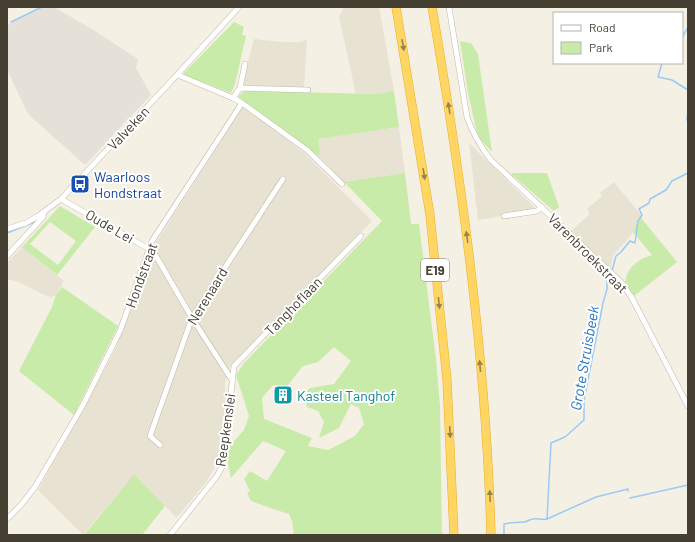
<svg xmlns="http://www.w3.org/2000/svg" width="695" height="542" font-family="Barlow,sans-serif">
  <rect width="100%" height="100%" fill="#f4f0e4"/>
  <g fill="#e8e2d2">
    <path d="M344 7H379L394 91 377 94 355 93 354 85 339 17Z"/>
    <path d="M254 39 282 42H299L307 40 304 87 252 86 242 85Z"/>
    <path d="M243 107 303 152 372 221 230 366 225 382V412L219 457 215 467 207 481 179 515 176 517 134 474 83 535 38 490 114 352 130 312 147 260 155 244Z"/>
    <path d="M399 127 405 173 344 182 320 157 317 139Z"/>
    <path d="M469 143 537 210 478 220Z"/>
    <path d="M614 182 640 214 633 232 628 239 613 255 611 268 585 248 570 232 590 214 587 209 602 196 600 193Z"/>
    <path d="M22 247 64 281 56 295 51 297 45 295 18 282 7 279V263Z"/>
  </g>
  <path fill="#e5e1d9" d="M39 7H54L92 29 138 59 136 68 151 95 85 165 28 114 7 70V25Z"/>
  <g fill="#c9eba9" fill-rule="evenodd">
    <path d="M234 22 244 27 242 35 246 36 235 84 231 93 184 75V73Z"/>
    <path d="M460 41 471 43 478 54 492 152 478 137 468 93Z"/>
    <path d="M244 91 377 94 394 91 399 127 318 139 320 157 238 97Z"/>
    <path d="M405 173 411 224H419L436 360 440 406 442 535H294L292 521 289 514 270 508 251 501 247 493 250 491 244 479 250 471 267 481 286 451 263 441 231 478 225 451 244 430 249 416 236 375 244 363 382 221 344 182ZM334 347 351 361 334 384 310 388 303 395 307 407 318 411 324 422 319 438 339 428 351 404 359 408 364 424 355 436 328 450 308 446 312 438 264 419 262 398 273 385 287 386 303 366 318 362Z"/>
    <path d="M513 173H547L559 207 554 211 511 174Z"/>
    <path d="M60 206 95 227 57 275 22 247ZM50 222 76 241 58 265 30 244Z"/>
    <path d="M640 214 642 219 677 262 634 296 625 284C627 267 637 260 652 255L633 232Z"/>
    <path d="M62 287 118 326 74 415 19 371 52 307 56 295Z"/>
    <path d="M134 474 165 506 142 535H86L85 534Z"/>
  </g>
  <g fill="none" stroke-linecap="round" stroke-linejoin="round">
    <g stroke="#9bcaf6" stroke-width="1.5">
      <path d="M11 22 42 7"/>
      <path d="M682 38 688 27"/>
      <path d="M662 63 658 77 672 80 688 90"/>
      <path d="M688 111 687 119 688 123"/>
      <path d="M7 233 35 222"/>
      <path d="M612 271 616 256 621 252 630 241 635 243 638 221 642 215 639 209 649 203 650 199 666 190 672 181 688 173"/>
      <path d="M630 498 688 485"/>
      <path d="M547 519 596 497 628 489V491"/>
      <path d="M504 535V524C511 522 517 523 524 522 527 522 530 519 533 519 537 518 541 520 547 519L551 443 565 437 584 420V400L603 303 607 289V278L610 274"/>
    </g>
    <defs>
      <g id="minor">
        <path d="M449 7 467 117C473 134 480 146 491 160L621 282 632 298 688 406"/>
        <path d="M178 75 233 98 242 103 307 150 342 184"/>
        <path d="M240 88 245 64"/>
        <path d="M233 98 240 88 308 90"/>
        <path d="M61 199 149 249 156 256 192 318 232 380"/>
        <path d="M504 216 537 211 542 207"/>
        <path d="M7 229 26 223 38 216 61 199 176 76 239 7"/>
        <path d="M7 256 43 217 44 213"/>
        <path d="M160 445 150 436 192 318 283 179"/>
        <path d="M7 519 21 505 35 487 83 405 120 331 152 241 242 103"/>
        <path d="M170 535 217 476 223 465 234 366 361 236"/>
      </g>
      <g id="highway">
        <path d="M396 7 430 215 447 380 454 535"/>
        <path d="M432 7C462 182 486 358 491 535"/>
      </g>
    </defs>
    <use href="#minor" stroke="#c0b8a6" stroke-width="6"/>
    <use href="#highway" stroke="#e9af28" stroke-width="9"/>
    <use href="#minor" stroke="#fff" stroke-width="5"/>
    <use href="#highway" stroke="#ffd664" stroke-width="8"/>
  </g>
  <defs><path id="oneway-solid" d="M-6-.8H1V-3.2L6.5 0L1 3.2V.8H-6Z"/></defs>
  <g fill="#998449">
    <use href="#oneway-solid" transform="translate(403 45) rotate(80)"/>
    <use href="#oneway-solid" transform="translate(449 108) rotate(-99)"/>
    <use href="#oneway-solid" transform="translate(424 174) rotate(81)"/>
    <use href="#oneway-solid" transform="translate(467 237) rotate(-98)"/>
    <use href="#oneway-solid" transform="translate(439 303) rotate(84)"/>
    <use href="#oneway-solid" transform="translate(480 366) rotate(-95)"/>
    <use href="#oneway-solid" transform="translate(450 432) rotate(87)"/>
    <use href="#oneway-solid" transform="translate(490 496) rotate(-92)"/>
  </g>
  <defs>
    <symbol id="bus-square" viewBox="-11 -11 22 22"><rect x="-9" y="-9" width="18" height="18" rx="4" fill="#1a4fb4" stroke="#fff"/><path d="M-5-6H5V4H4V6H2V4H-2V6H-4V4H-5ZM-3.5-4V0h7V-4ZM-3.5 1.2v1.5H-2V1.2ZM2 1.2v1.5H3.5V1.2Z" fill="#fff"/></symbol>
    <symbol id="building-square" viewBox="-11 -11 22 22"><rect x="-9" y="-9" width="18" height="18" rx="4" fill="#0f9aa8" stroke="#fff"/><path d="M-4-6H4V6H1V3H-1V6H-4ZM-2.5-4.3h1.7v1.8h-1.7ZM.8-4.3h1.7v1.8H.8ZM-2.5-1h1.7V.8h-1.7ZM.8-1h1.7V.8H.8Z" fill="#fff"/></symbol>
  </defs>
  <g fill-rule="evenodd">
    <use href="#bus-square" x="69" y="173" width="22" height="22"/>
    <use href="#building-square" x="272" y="384" width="22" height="22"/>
  </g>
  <g text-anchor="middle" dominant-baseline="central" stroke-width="4" stroke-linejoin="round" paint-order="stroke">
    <rect fill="#fff" stroke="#7e7970" stroke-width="1" x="421" y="259" width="28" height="22" rx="3"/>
    <g font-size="13" font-weight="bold" fill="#464033">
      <text x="435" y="270">E19</text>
    </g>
    <g font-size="14" fill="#464033" stroke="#fff">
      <text transform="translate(128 128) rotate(-47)">Valveken</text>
      <text transform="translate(110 226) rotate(30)">Oude Lei</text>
      <text transform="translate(588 253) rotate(45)">Varenbroekstraat</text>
      <text transform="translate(141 275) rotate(-70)">Hondstraat</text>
      <text transform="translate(207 296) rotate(-59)">Nerenaard</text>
      <text transform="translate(293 306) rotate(-46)">Tanghoflaan</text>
      <text transform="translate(225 430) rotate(-82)">Reepkenslei</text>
    </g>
    <g font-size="14" fill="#164399" stroke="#fff" text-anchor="start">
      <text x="94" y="176">Waarloos<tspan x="94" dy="16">Hondstraat</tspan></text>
    </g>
    <g font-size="14" fill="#0d838f" stroke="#fff" text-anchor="start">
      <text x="297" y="395">Kasteel Tanghof</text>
    </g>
    <g font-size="15" font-style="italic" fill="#2571ba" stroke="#fff">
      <text transform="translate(584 358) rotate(-80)">Grote Struisbeek</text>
    </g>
  </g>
  <rect width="695" height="542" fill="none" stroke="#464033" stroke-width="16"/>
  <rect x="553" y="12" width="130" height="52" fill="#ffffff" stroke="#b5b3ad"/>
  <rect x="561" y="25" width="20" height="6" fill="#ffffff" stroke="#b5b3ad"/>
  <text x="589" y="32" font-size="12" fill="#464033">Road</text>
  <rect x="561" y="42" width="20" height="12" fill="#c9eba9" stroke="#b5b3ad"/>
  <text x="589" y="52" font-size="12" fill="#464033">Park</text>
</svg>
